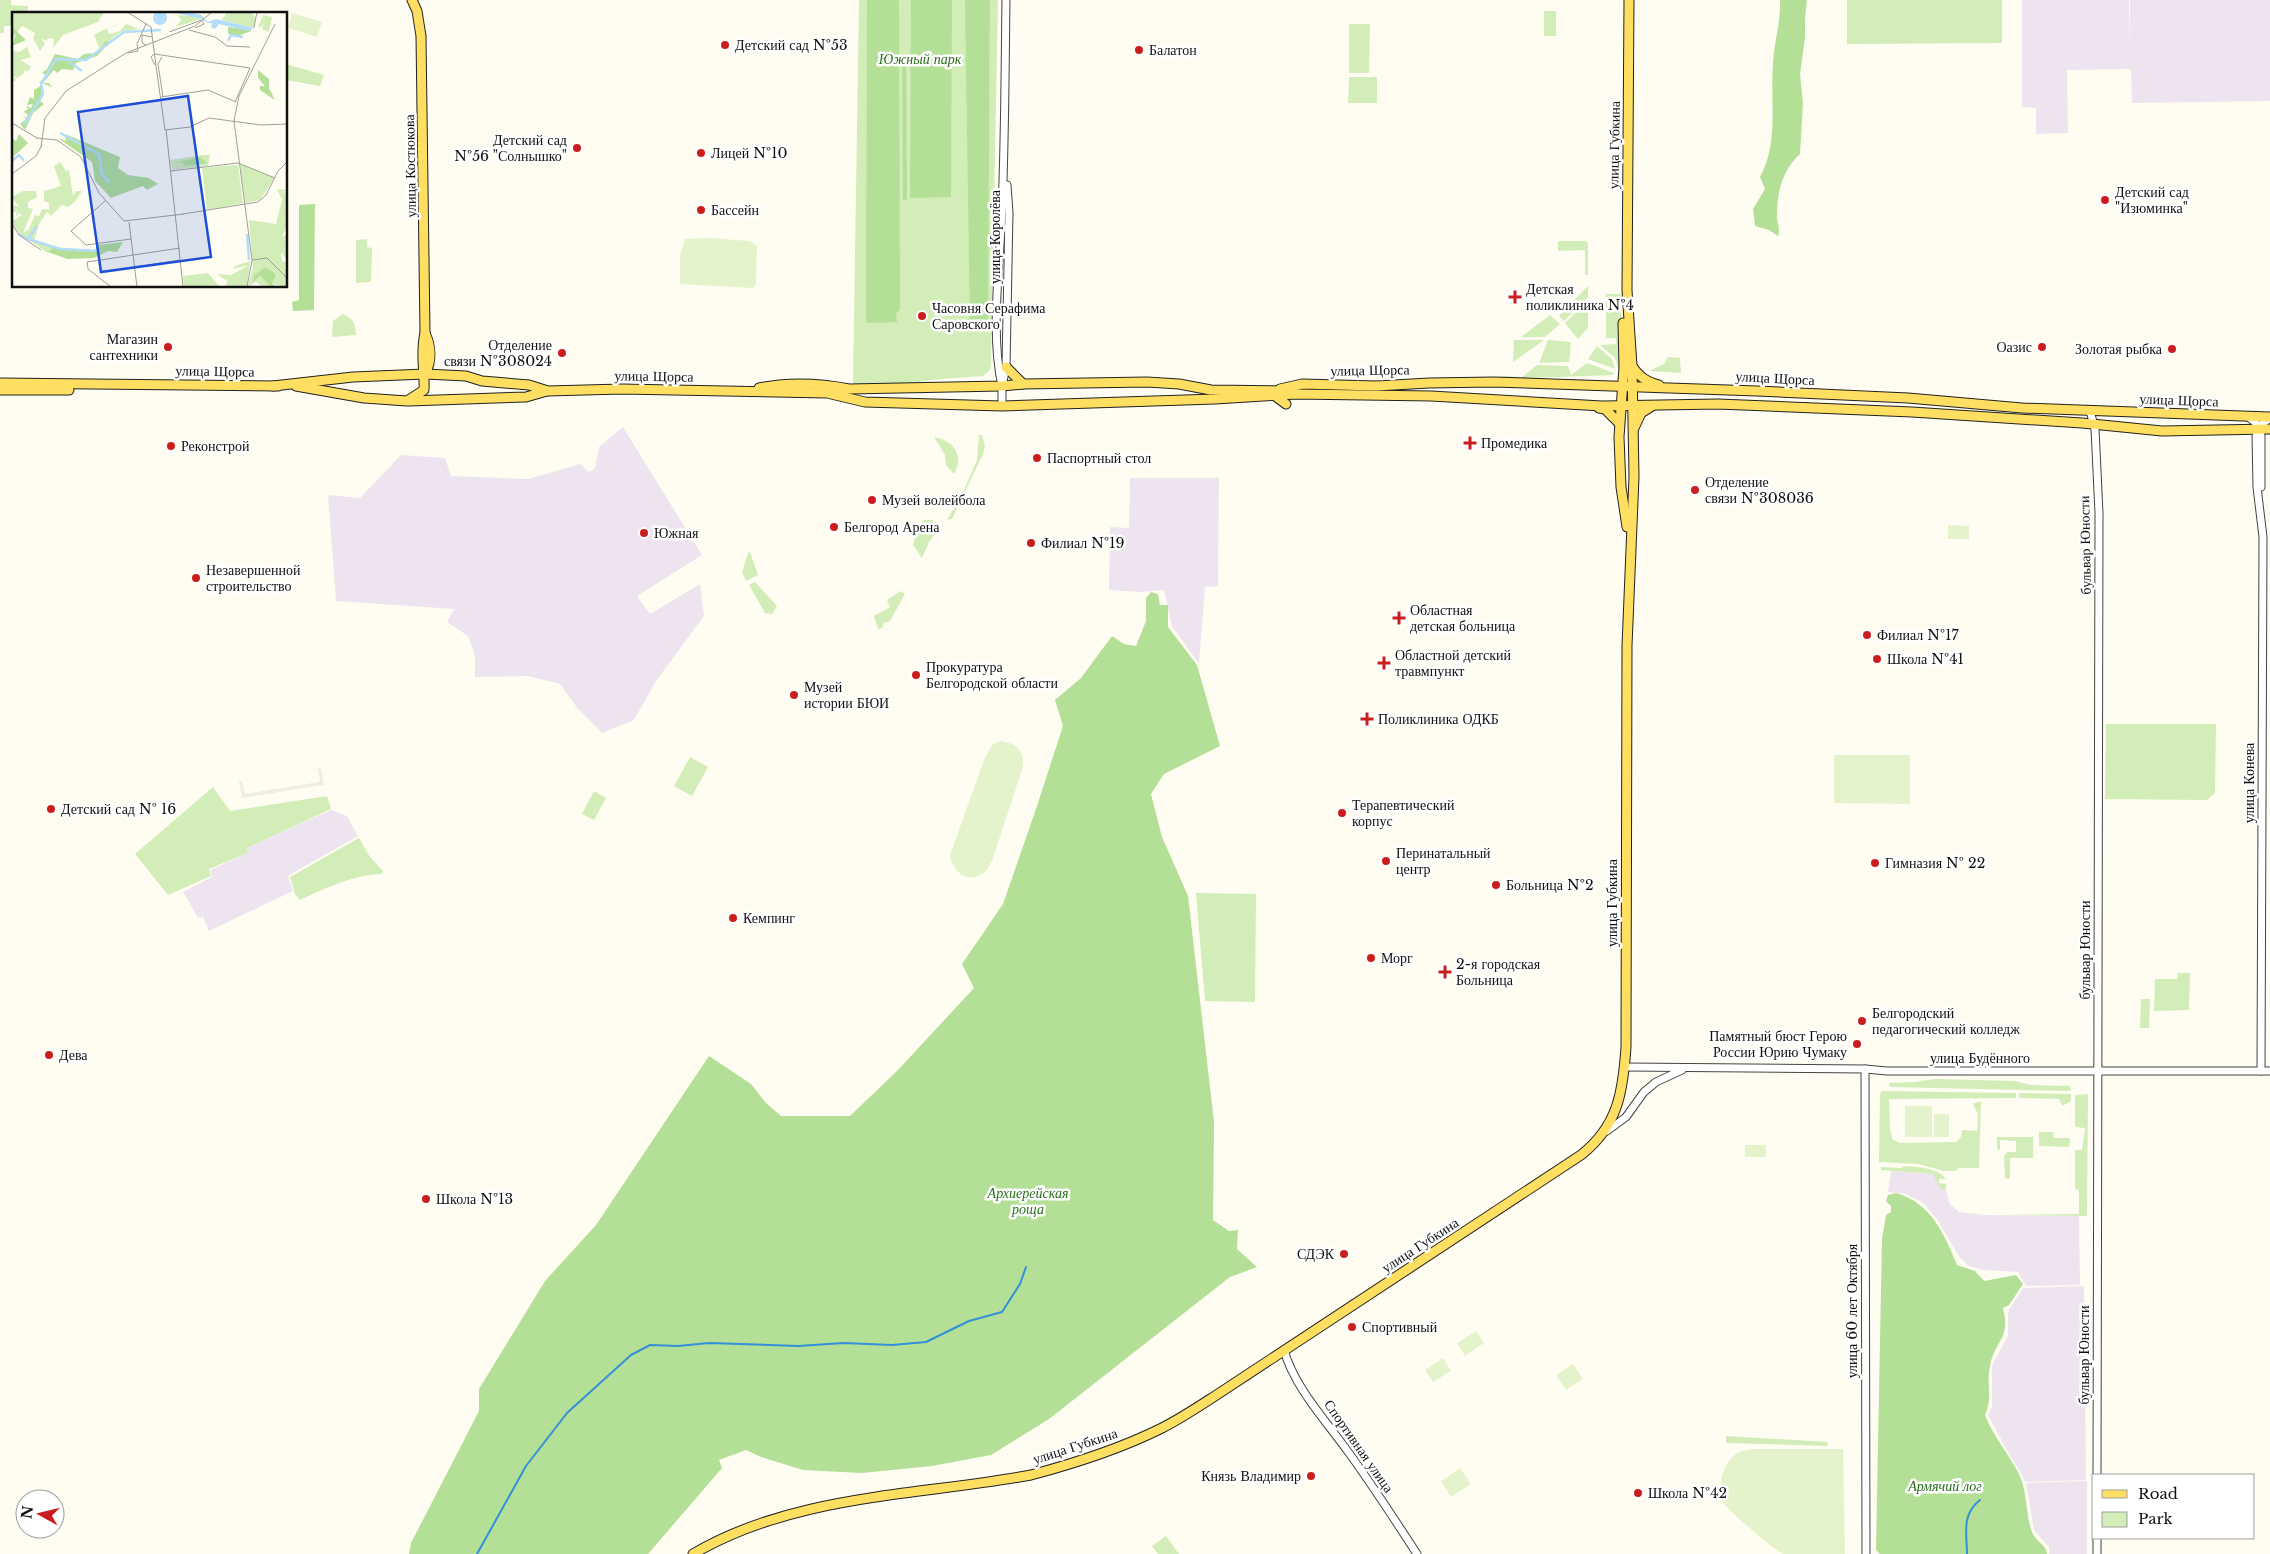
<svg xmlns="http://www.w3.org/2000/svg" width="2270" height="1554" font-family="'Libre Baskerville',serif">
  <rect width="100%" height="100%" fill="#fffdf2"/>
  <g fill="#eee4ef">
    <path d="M2022 0H2129L2130 50V0H2270V101L2132 103 2131 69 2067 70 2068 133 2036 134V108L2022 107Z"/>
    <path d="M623 427 702 555 637 596 650 614 700 584 704 616 656 681 634 720 602 733 578 709 560 684 528 676 475 677V656L468 636 447 622 454 609 336 601 328 495 360 498 401 455 445 458 451 476 528 479 580 464 589 472 595 468 599 447Z"/>
    <path d="M1130 478H1219L1218 586 1205 587 1199 664 1172 626 1164 590 1141 592 1109 590 1110 527 1129 528Z"/>
    <path d="M331 810 347 816 358 836 288 876 293 891 209 931 203 917 198 918 183 892 212 877 210 870 248 853 247 848Z"/>
    <path d="M1891 1171 1934 1174 1941 1190 1946 1189 1949 1203 1959 1212 1985 1215 2079 1216 2080 1285 2026 1286 2018 1272 1983 1270 1969 1266 1961 1259 1936 1218 1922 1202 1906 1194 1888 1192Z"/>
    <path d="M2084 1286 2086 1480 2025 1482 2022 1475 2010 1456 1988 1415 1992 1407V1365L2008 1336V1315L2010 1308 2023 1288Z"/>
    <path d="M2087 1481V1554H2049V1547L2034 1530 2026 1483Z"/>
  </g>
  <g fill="#d2edb8">
    <path d="M0 0H11V5L28 6 27 14H14V26H4V33H0Z"/>
    <path d="M859 0H979L970 328H987L990 0H998L991 364 990 370 983 376 929 380 897 386 857 385 853 383Z"/>
    <path d="M1847 0H2002V43L1847 44Z"/>
    <rect x="1544" y="11" width="12" height="25"/>
    <path d="M1349 24H1370L1369 73H1349Z"/>
    <path d="M286 64 324 75 320 86 286 80Z"/>
    <path d="M1349 77H1377V103H1348Z"/>
    <path d="M367 239V247L372 248 371 282 356 283V240Z"/>
    <path d="M1558 241H1586L1588 243V275H1585V250L1558 251Z"/>
    <path d="M1588 286V297L1564 321 1559 316Z"/>
    <path d="M1606 294H1621V370L1619 371 1615 358 1600 345 1616 344V338H1606Z"/>
    <path d="M1588 300V328L1578 339 1565 323Z"/>
    <path d="M342 314C354 319 355 323 356 335L332 337 333 321Z"/>
    <path d="M1550 315 1560 324 1545 337H1521Z"/>
    <path d="M1514 340H1544L1513 362Z"/>
    <path d="M1548 340 1571 342 1569 362 1539 363Z"/>
    <path d="M1597 346 1612 359 1615 369 1588 359Z"/>
    <path d="M1668 357 1680 358 1681 373 1649 371 1664 364Z"/>
    <path d="M1587 363 1614 373 1613 375 1501 379V376L1522 377 1537 365 1568 366 1571 375Z"/>
    <path d="M979 435H982L985 447 983 454 952 519 947 520 961 497 977 460Z"/>
    <path d="M934 437C953 440 965 455 954 474L946 465 945 455Z"/>
    <path d="M924 520H932L936 523 934 535 929 542 922 558 913 545 919 526Z"/>
    <path d="M750 552 758 575 746 581 742 572 748 553Z"/>
    <path d="M755 582 777 606 772 614 765 613 749 585Z"/>
    <path d="M901 591 905 594 890 621 884 623 882 628 878 629 874 616 890 607 887 600Z"/>
    <path d="M2106 724H2216L2215 793 2207 800 2105 799Z"/>
    <path d="M690 757 708 767 692 796 674 786Z"/>
    <path d="M213 787 230 811 327 796 331 809 247 848 248 853 209 869 211 876 168 895 135 854Z"/>
    <path d="M594 791 606 798 594 820 582 814Z"/>
    <path d="M359 838 370 857 383 871 382 874C356 874 323 889 300 900L295 894 290 877Z"/>
    <path d="M1196 893 1256 894 1255 1002 1205 1001Z"/>
    <path d="M2178 973H2190L2189 1010 2154 1011 2155 979H2177Z"/>
    <path d="M2141 999H2150L2149 1028H2140Z"/>
    <path d="M1935 1079 2015 1081 2031 1085 2070 1086 2071 1091 1891 1087 1889 1085V1083L1915 1082Z"/>
    <path d="M1882 1091 2016 1093V1098L1889 1099 1890 1131 1893 1140 1900 1143 1956 1142 1961 1137 1962 1130 1977 1131 1978 1114 1973 1104 1981 1101 1979 1168H1958L1956 1171H1944L1918 1164 1879 1162 1880 1094Z"/>
    <path d="M2019 1093 2071 1094V1101L2064 1105H2062L2059 1099 2019 1098Z"/>
    <path d="M2088 1094 2087 1216 2003 1215 2079 1214V1191L2075 1188V1150H2082L2085 1128 2075 1127V1095Z"/>
    <path d="M2039 1132H2053L2054 1138H2070L2069 1147 2039 1146Z"/>
    <path d="M1997 1137H2033V1158H2010V1179L2005 1178 2004 1156 2007 1152H2016V1141L2000 1140V1150L1997 1149Z"/>
    <path d="M1904 1166C1917 1167 1937 1167 1946 1179H1939V1183L1946 1184V1189L1941 1190 1933 1174 1881 1170V1167L1901 1168Z"/>
    <path d="M1726 1436 1828 1442 1827 1446 1726 1443Z"/>
    <path d="M1166 1536 1179 1554H1158L1152 1546Z"/>
  </g>
  <g fill="#b4df96">
    <path d="M867 0H899L900 310 896 313 897 322 866 323Z"/>
    <path d="M911 0H952L951 197 910 198Z"/>
    <path d="M965 0H990L988 328H970Z"/>
    <path d="M1780 0H1807L1805 19V38L1800 74 1803 103 1800 154C1783 169 1777 191 1777 214 1776 222 1781 227 1778 236L1769 230 1755 226 1753 209 1765 189 1760 177C1779 143 1770 102 1773 64 1774 42 1781 22 1780 0Z"/>
    <path d="M902 56 906 57 907 200H903Z"/>
    <path d="M315 204 314 310 293 311 292 302 299 300V205Z"/>
    <path d="M1151 592 1158 594 1160 605H1168V627L1197 665 1220 746 1164 774 1151 794 1162 837 1188 896 1214 1122 1213 1220 1229 1231 1238 1230 1237 1249 1257 1267 1230 1277 1049 1419 991 1455 932 1466 862 1473 803 1470 761 1457 746 1450 719 1460 722 1468 648 1554H409L411 1543 479 1411V1389L545 1281 596 1225 709 1056 751 1084 766 1103 781 1116H850L898 1070 974 988 962 964 1003 904 1036 809 1063 726 1055 700 1081 678 1112 636 1124 644 1136 646 1146 621V598Z"/>
    <path d="M1896 1193C1931 1203 1944 1233 1957 1265L1975 1271 1984 1281 2016 1275 2023 1284 2009 1305 2003 1308C2011 1339 1995 1340 1990 1366 1986 1383 1993 1399 1985 1415 1993 1436 2008 1453 2018 1472 2028 1491 2025 1513 2032 1532 2035 1541 2046 1544 2047 1554H1880L1876 1550 1882 1239 1886 1215 1891 1212V1206L1886 1201 1888 1195Z"/>
  </g>
  <g fill="#e4f3cb">
    <path d="M292 13 322 22 317 37 288 28Z"/>
    <path d="M710 238 749 241 757 246 756 284 753 288 680 284V255L685 239Z"/>
    <path d="M1948 525 1969 526V539H1948Z"/>
    <path d="M1000 741C1018 743 1026 753 1022 770L992 861C989 866 986 872 982 874 966 884 952 870 950 855L984 760 992 745Z"/>
    <path d="M1834 755H1910V804L1834 803Z"/>
    <rect x="1905" y="1106" width="27" height="31"/>
    <rect x="1934" y="1114" width="15" height="23"/>
    <rect x="1745" y="1145" width="21" height="12"/>
    <path d="M1476 1331 1484 1343 1465 1356 1457 1343Z"/>
    <path d="M1443 1358 1451 1371 1433 1382 1425 1370Z"/>
    <path d="M1573 1364 1583 1379 1566 1390 1556 1375Z"/>
    <path d="M1754 1449H1843L1845 1554C1834 1554 1791 1554 1783 1554 1775 1551 1729 1511 1724 1504 1716 1489 1722 1464 1736 1454 1741 1450 1747 1450 1754 1449Z"/>
    <path d="M1460 1468 1471 1484 1451 1497 1441 1481Z"/>
  </g>
  <path fill="#f1eddf" d="M321 768 324 785 242 798 239 781H242L245 794 319 782 320 778 317 769Z"/>
  <g fill="none" stroke-linecap="round" stroke-linejoin="round">
    <g stroke="#3590d7" stroke-width="2">
      <path d="M477 1554 526 1466 567 1413 631 1355 650 1345 678 1346 709 1343 798 1346 844 1343 892 1345 926 1342 969 1321 1002 1312 1020 1284 1026 1267"/>
      <path d="M1967 1554C1967 1533 1961 1515 1980 1500"/>
    </g>
    <defs>
      <g id="minor">
        <path d="M1002 386C990 333 1000 264 1002 209 1005 139 1005 70 1006 0"/>
        <path d="M1002 406V386L1006 367 1009 213 1007 185"/>
        <path d="M2090 411 2095 429 2099 513 2097 1475"/>
        <path d="M2247 416 2256 423 2261 435V487"/>
        <path d="M1625 1067 1865 1069 1887 1071H2270"/>
        <path d="M1865 1069 1866 1554"/>
        <path d="M2261 1071 2263 537 2257 487 2256 436 2262 424 2270 418"/>
        <path d="M1607 1131 1626 1117 1644 1092 1656 1082 1682 1070"/>
        <path d="M1284 1350C1294 1387 1327 1422 1349 1453 1373 1486 1395 1520 1417 1554"/>
        <path d="M2097 1554V1538"/>
      </g>
      <g id="major">
        <path d="M1623 323 1624 367 1619 437 1621 487 1627 527"/>
        <path d="M425 333C431 346 432 361 425 374"/>
        <path d="M1632 366C1639 377 1647 382 1659 385"/>
        <path d="M1006 367 1023 384 1147 382 1179 384 1211 390 1284 391"/>
        <path d="M0 383 278 386"/>
        <path d="M273 386 353 377 425 374 466 376 482 381 529 385 548 391 622 389 827 393 865 402 1002 406 1215 399 1296 394 1431 396 1602 406 1718 404 1912 412 2082 423 2162 431 2270 429"/>
        <path d="M296 386 364 398 407 401 424 390C425 371 420 353 425 333L421 36 417 11 412 0"/>
        <path d="M759 388C789 382 819 383 849 389L1002 386 1023 384"/>
        <path d="M1280 389 1302 384 1376 386 1429 383 1494 382 1757 391 1908 398 2022 408 2270 417"/>
        <path d="M0 390H69"/>
        <path d="M1274 395 1286 404"/>
        <path d="M409 401 526 397 547 391"/>
        <path d="M1599 408 1605 409 1619 423"/>
        <path d="M1634 428 1641 413 1652 406"/>
        <path d="M693 1554C795 1494 918 1496 1031 1475 1076 1463 1120 1449 1162 1428 1180 1419 1198 1407 1215 1396L1581 1155C1618 1126 1623 1092 1626 1047L1627 646 1634 477 1632 366 1627 290 1629 0"/>
      </g>
    </defs>
    <use href="#minor" stroke="#434343" stroke-width="9"/>
    <use href="#major" stroke="#212121" stroke-width="11"/>
    <use href="#minor" stroke="#fff" stroke-width="7"/>
    <use href="#major" stroke="#ffdf62" stroke-width="9"/>
  </g>
  <g fill="#cb1d1e" stroke="#fff" stroke-width="2">
    <circle cx="725" cy="45" r="5"/>
    <circle cx="1139" cy="50" r="5"/>
    <circle cx="577" cy="148" r="5"/>
    <circle cx="701" cy="153" r="5"/>
    <circle cx="2105" cy="200" r="5"/>
    <circle cx="701" cy="210" r="5"/>
    <path d="M1512.5 289.5h5v5h5v5h-5v5h-5v-5h-5v-5h5z"/>
    <circle cx="922" cy="316" r="5"/>
    <circle cx="168" cy="347" r="5"/>
    <circle cx="2042" cy="347" r="5"/>
    <circle cx="2172" cy="349" r="5"/>
    <circle cx="562" cy="353" r="5"/>
    <path d="M1467.5 435.5h5v5h5v5h-5v5h-5v-5h-5v-5h5z"/>
    <circle cx="171" cy="446" r="5"/>
    <circle cx="1037" cy="458" r="5"/>
    <circle cx="1695" cy="490" r="5"/>
    <circle cx="872" cy="500" r="5"/>
    <circle cx="834" cy="527" r="5"/>
    <circle cx="644" cy="533" r="5"/>
    <circle cx="1031" cy="543" r="5"/>
    <circle cx="196" cy="578" r="5"/>
    <path d="M1396.5 610.5h5v5h5v5h-5v5h-5v-5h-5v-5h5z"/>
    <circle cx="1867" cy="635" r="5"/>
    <circle cx="1877" cy="659" r="5"/>
    <path d="M1381.5 655.5h5v5h5v5h-5v5h-5v-5h-5v-5h5z"/>
    <circle cx="916" cy="675" r="5"/>
    <circle cx="794" cy="695" r="5"/>
    <path d="M1364.5 711.5h5v5h5v5h-5v5h-5v-5h-5v-5h5z"/>
    <circle cx="51" cy="809" r="5"/>
    <circle cx="1342" cy="813" r="5"/>
    <circle cx="1386" cy="861" r="5"/>
    <circle cx="1875" cy="863" r="5"/>
    <circle cx="1496" cy="885" r="5"/>
    <circle cx="733" cy="918" r="5"/>
    <circle cx="1371" cy="958" r="5"/>
    <path d="M1442.5 964.5h5v5h5v5h-5v5h-5v-5h-5v-5h5z"/>
    <circle cx="1862" cy="1021" r="5"/>
    <circle cx="1857" cy="1044" r="5"/>
    <circle cx="49" cy="1055" r="5"/>
    <circle cx="426" cy="1199" r="5"/>
    <circle cx="1344" cy="1254" r="5"/>
    <circle cx="1352" cy="1327" r="5"/>
    <circle cx="1311" cy="1476" r="5"/>
    <circle cx="1638" cy="1493" r="5"/>
  </g>
  <g text-anchor="middle" dominant-baseline="central" stroke-width="5" stroke-linejoin="round" paint-order="stroke">
    <g font-size="14" fill="#101010" stroke="#fff" text-anchor="start">
      <text x="735" y="45">Детский сад №53</text>
      <text x="1149" y="50">Балатон</text>
      <text x="567" y="140" text-anchor="end">Детский сад<tspan x="567" dy="16">№56 "Солнышко"</tspan></text>
      <text x="711" y="153">Лицей №10</text>
      <text x="2115" y="192">Детский сад<tspan x="2115" dy="16">"Изюминка"</tspan></text>
      <text x="711" y="210">Бассейн</text>
      <text x="1526" y="289">Детская<tspan x="1526" dy="16">поликлиника №4</tspan></text>
      <text x="932" y="308">Часовня Серафима<tspan x="932" dy="16">Саровского</tspan></text>
      <text x="158" y="339" text-anchor="end">Магазин<tspan x="158" dy="16">сантехники</tspan></text>
      <text x="552" y="345" text-anchor="end">Отделение<tspan x="552" dy="16">связи №308024</tspan></text>
      <text x="2032" y="347" text-anchor="end">Оазис</text>
      <text x="2162" y="349" text-anchor="end">Золотая рыбка</text>
      <text x="1481" y="443">Промедика</text>
      <text x="181" y="446">Реконстрой</text>
      <text x="1047" y="458">Паспортный стол</text>
      <text x="1705" y="482">Отделение<tspan x="1705" dy="16">связи №308036</tspan></text>
      <text x="882" y="500">Музей волейбола</text>
      <text x="844" y="527">Белгород Арена</text>
      <text x="654" y="533">Южная</text>
      <text x="1041" y="543">Филиал №19</text>
      <text x="206" y="570">Незавершенной<tspan x="206" dy="16">строительство</tspan></text>
      <text x="1410" y="610">Областная<tspan x="1410" dy="16">детская больница</tspan></text>
      <text x="1877" y="635">Филиал №17</text>
      <text x="1395" y="655">Областной детский<tspan x="1395" dy="16">травмпункт</tspan></text>
      <text x="1887" y="659">Школа №41</text>
      <text x="926" y="667">Прокуратура<tspan x="926" dy="16">Белгородской области</tspan></text>
      <text x="804" y="687">Музей<tspan x="804" dy="16">истории БЮИ</tspan></text>
      <text x="1378" y="719">Поликлиника ОДКБ</text>
      <text x="1352" y="805">Терапевтический<tspan x="1352" dy="16">корпус</tspan></text>
      <text x="61" y="809">Детский сад № 16</text>
      <text x="1396" y="853">Перинатальный<tspan x="1396" dy="16">центр</tspan></text>
      <text x="1885" y="863">Гимназия № 22</text>
      <text x="1506" y="885">Больница №2</text>
      <text x="743" y="918">Кемпинг</text>
      <text x="1381" y="958">Морг</text>
      <text x="1456" y="964">2-я городская<tspan x="1456" dy="16">Больница</tspan></text>
      <text x="1872" y="1013">Белгородский<tspan x="1872" dy="16">педагогический колледж</tspan></text>
      <text x="1847" y="1036" text-anchor="end">Памятный бюст Герою<tspan x="1847" dy="16">России Юрию Чумаку</tspan></text>
      <text x="59" y="1055">Дева</text>
      <text x="436" y="1199">Школа №13</text>
      <text x="1334" y="1254" text-anchor="end">СДЭК</text>
      <text x="1362" y="1327">Спортивный</text>
      <text x="1301" y="1476" text-anchor="end">Князь Владимир</text>
      <text x="1648" y="1493">Школа №42</text>
    </g>
    <g font-size="14" font-style="italic" fill="#286d1a" stroke="#fff">
      <text x="920" y="59">Южный парк</text>
      <text x="1028" y="1193">Архиерейская<tspan x="1028" dy="16">роща</tspan></text>
      <text x="1945" y="1486">Армячий лог</text>
    </g>
    <g font-size="14" fill="#101010" stroke="#fff">
      <text transform="translate(1614 145) rotate(-89)">улица Губкина</text>
      <text transform="translate(410 166) rotate(-91)">улица Костюкова</text>
      <text transform="translate(995 237) rotate(-90)">улица Королёва</text>
      <text transform="translate(1370 370) rotate(-1)">улица Щорса</text>
      <text transform="translate(215 371) rotate(1)">улица Щорса</text>
      <text transform="translate(654 376) rotate(1)">улица Щорса</text>
      <text transform="translate(1775 378) rotate(3)">улица Щорса</text>
      <text transform="translate(2179 400) rotate(2)">улица Щорса</text>
      <text transform="translate(2085 545) rotate(-91)">бульвар Юности</text>
      <text transform="translate(2249 783) rotate(-90)">улица Конева</text>
      <text transform="translate(1612 903) rotate(-90)">улица Губкина</text>
      <text transform="translate(2085 950) rotate(-90)">бульвар Юности</text>
      <text x="1980" y="1058">улица Будённого</text>
      <text transform="translate(1420 1245) rotate(-33)">улица Губкина</text>
      <text transform="translate(1852 1311) rotate(-90)">улица 60 лет Октября</text>
      <text transform="translate(2084 1355) rotate(-90)">бульвар Юности</text>
      <text transform="translate(1075 1446) rotate(-18)">улица Губкина</text>
      <text transform="translate(1359 1446) rotate(55)">Спортивная улица</text>
    </g>
  </g>
  <g transform="translate(12 12)">
    <rect width="275" height="275" fill="#fffdf2"/>
    <path d="M0 0H92L86 10 51 23 41 36 42 27 37 26 34 29 29 26 33 32 28 39 21 26 23 21 10 14 0 27ZM215 0H239L243 5 242 16 210 8ZM166 3 182 4 189 7 164 15 169 8ZM251 3 260 5 257 20 250 17 252 11 249 15H246ZM113 9 95 17 97 22 108 19 114 12 127 17 110 19 85 38 87 35 82 23 89 19ZM15 35 19 45 9 48 19 55 16 59 11 58 13 60 6 66 1 64 4 68 0 71V38L7 40ZM191 143H198L196 154 160 158 158 148ZM48 150 54 159 57 158 61 184 64 179H70L63 190 56 195 50 193 39 204 35 200 27 212 22 229 45 236 36 241 7 221 0 212V204L2 208 10 203 6 201V203L3 206 5 201H2L8 199 0 200 2 193 7 195 1 187 0 193V185L11 179H24L25 185 16 190V196L21 197 11 221 17 217 23 203 27 204 30 197 37 198V191L32 189V179L49 174 42 154ZM228 152 262 166 248 188 233 191ZM226 153 231 191 195 198 190 156ZM265 177 274 178 272 180 275 181V204L272 205 275 206V213L270 225 275 222V248L269 240 270 249 275 250V275L260 272 253 255 242 269 248 264 258 274 251 275 244 270 236 275 241 255 237 208 264 212 270 188ZM238 249 235 275H214L215 269 205 262 219 263 237 253 221 257 223 254ZM196 261 208 275H172L171 264Z" fill="#d2edb8"/>
    <path d="M216 15 239 18V19L226 24 216 22ZM1 16 14 28 0 34 4 21 0 23ZM94 29 98 30 85 44 64 51 61 58 50 57 45 61 42 58 31 71H37L40 75 27 70 33 66 34 63 30 61 35 57 43 42 66 47 72 42 84 41ZM246 58 257 67V76L263 88 248 78V74H253L246 66ZM30 73 32 82 28 89 32 92 21 101 13 118 8 112 14 107 9 103 14 106 16 102 11 100 16 97 14 94 19 96 21 92 15 93 18 85 22 87V78ZM7 122 16 131 0 146V126L4 129ZM53 122 108 145 106 156 116 163 137 166 146 172 135 178 131 174 99 186 83 169 80 150 46 126 54 129ZM188 145 196 151 172 154 171 150 162 151ZM111 230 105 240 96 239 82 246 55 247 36 240 42 235 76 239 83 238 85 233ZM253 255 264 262 260 272 265 275H259L248 264 241 270 242 264Z" fill="#b4df96"/>
    <path d="M141 6a7 7 0 1 1 14 0a7 7 0 1 1-14 0ZM160 0H177L189 3 196 10 204 7 242 16 236 19 207 12 203 17 199 15 200 11H196L190 7Z" fill="#b3ddfa"/>
    <path fill="none" stroke="#b3ddfa" stroke-width="2.5" d="M216 29 219 23 231 25M57 50 70 59M12 113 31 82 29 72 44 47 74 48 112 20 149 18M48 121 87 142 90 163 97 170M0 149 7 143 12 149M7 222 16 227 25 214M235 222 237 248M16 227 48 237 90 239"/>
    <path fill="none" stroke="#9f9e98" stroke-width="1" d="M115 0 139 15 144 54M242 15 245 0M177 18 203 25 215 34 238 35M157 20 190 8 192 12 183 16M134 33 130 31V23L140 25M116 41 126 39 125 32 134 12M150 45 146 52 151 85M143 53 139 45 142 42 238 56 223 90M144 54 153 118 178 115 197 106 249 113 275 112M149 85 196 78 224 90M0 111 25 126M154 117 171 275M24 126 45 128 69 145 87 181 112 209 172 202M29 135 33 106 54 79 114 41 183 14 200 0M159 159 226 151 263 166M0 162 24 144 30 133M93 189 59 219 74 233 119 227M171 202 246 190 254 183 266 159 275 150M117 210 125 275M0 212 7 223 29 238M240 248 255 246 275 266M123 255 168 248M99 275 76 257 75 250 168 236M235 275 240 248 222 109 227 84 263 12"/>
    <path fill="#1d4ed8" fill-opacity="0.15" stroke="#1d4ed8" stroke-width="2.5" d="M176 84 199 245 89 260 66 100Z"/>
    <rect width="275" height="275" fill="none" stroke="#101010" stroke-width="2.5"/>
  </g>
  <rect x="2092" y="1474" width="162" height="65" fill="#ffffff" stroke="#9f9f9f"/>
  <rect x="2102" y="1490" width="25" height="8" fill="#ffdf62" stroke="#9f9f9f"/>
  <text x="2138" y="1499" font-size="15" fill="#101010">Road</text>
  <rect x="2102" y="1512" width="25" height="15" fill="#d2edb8" stroke="#9f9f9f"/>
  <text x="2138" y="1524" font-size="15" fill="#101010">Park</text>
  <g transform="translate(40 1514) rotate(278)"><circle r="24" fill="#ffffff" stroke="#9f9f9f"/>
  <path d="M0-4L9 19L0 12L-9 19Z" fill="#cb1d1e"/>
  <text y="-8" font-size="14" font-weight="bold" text-anchor="middle" fill="#101010">N</text>
  </g>
</svg>
